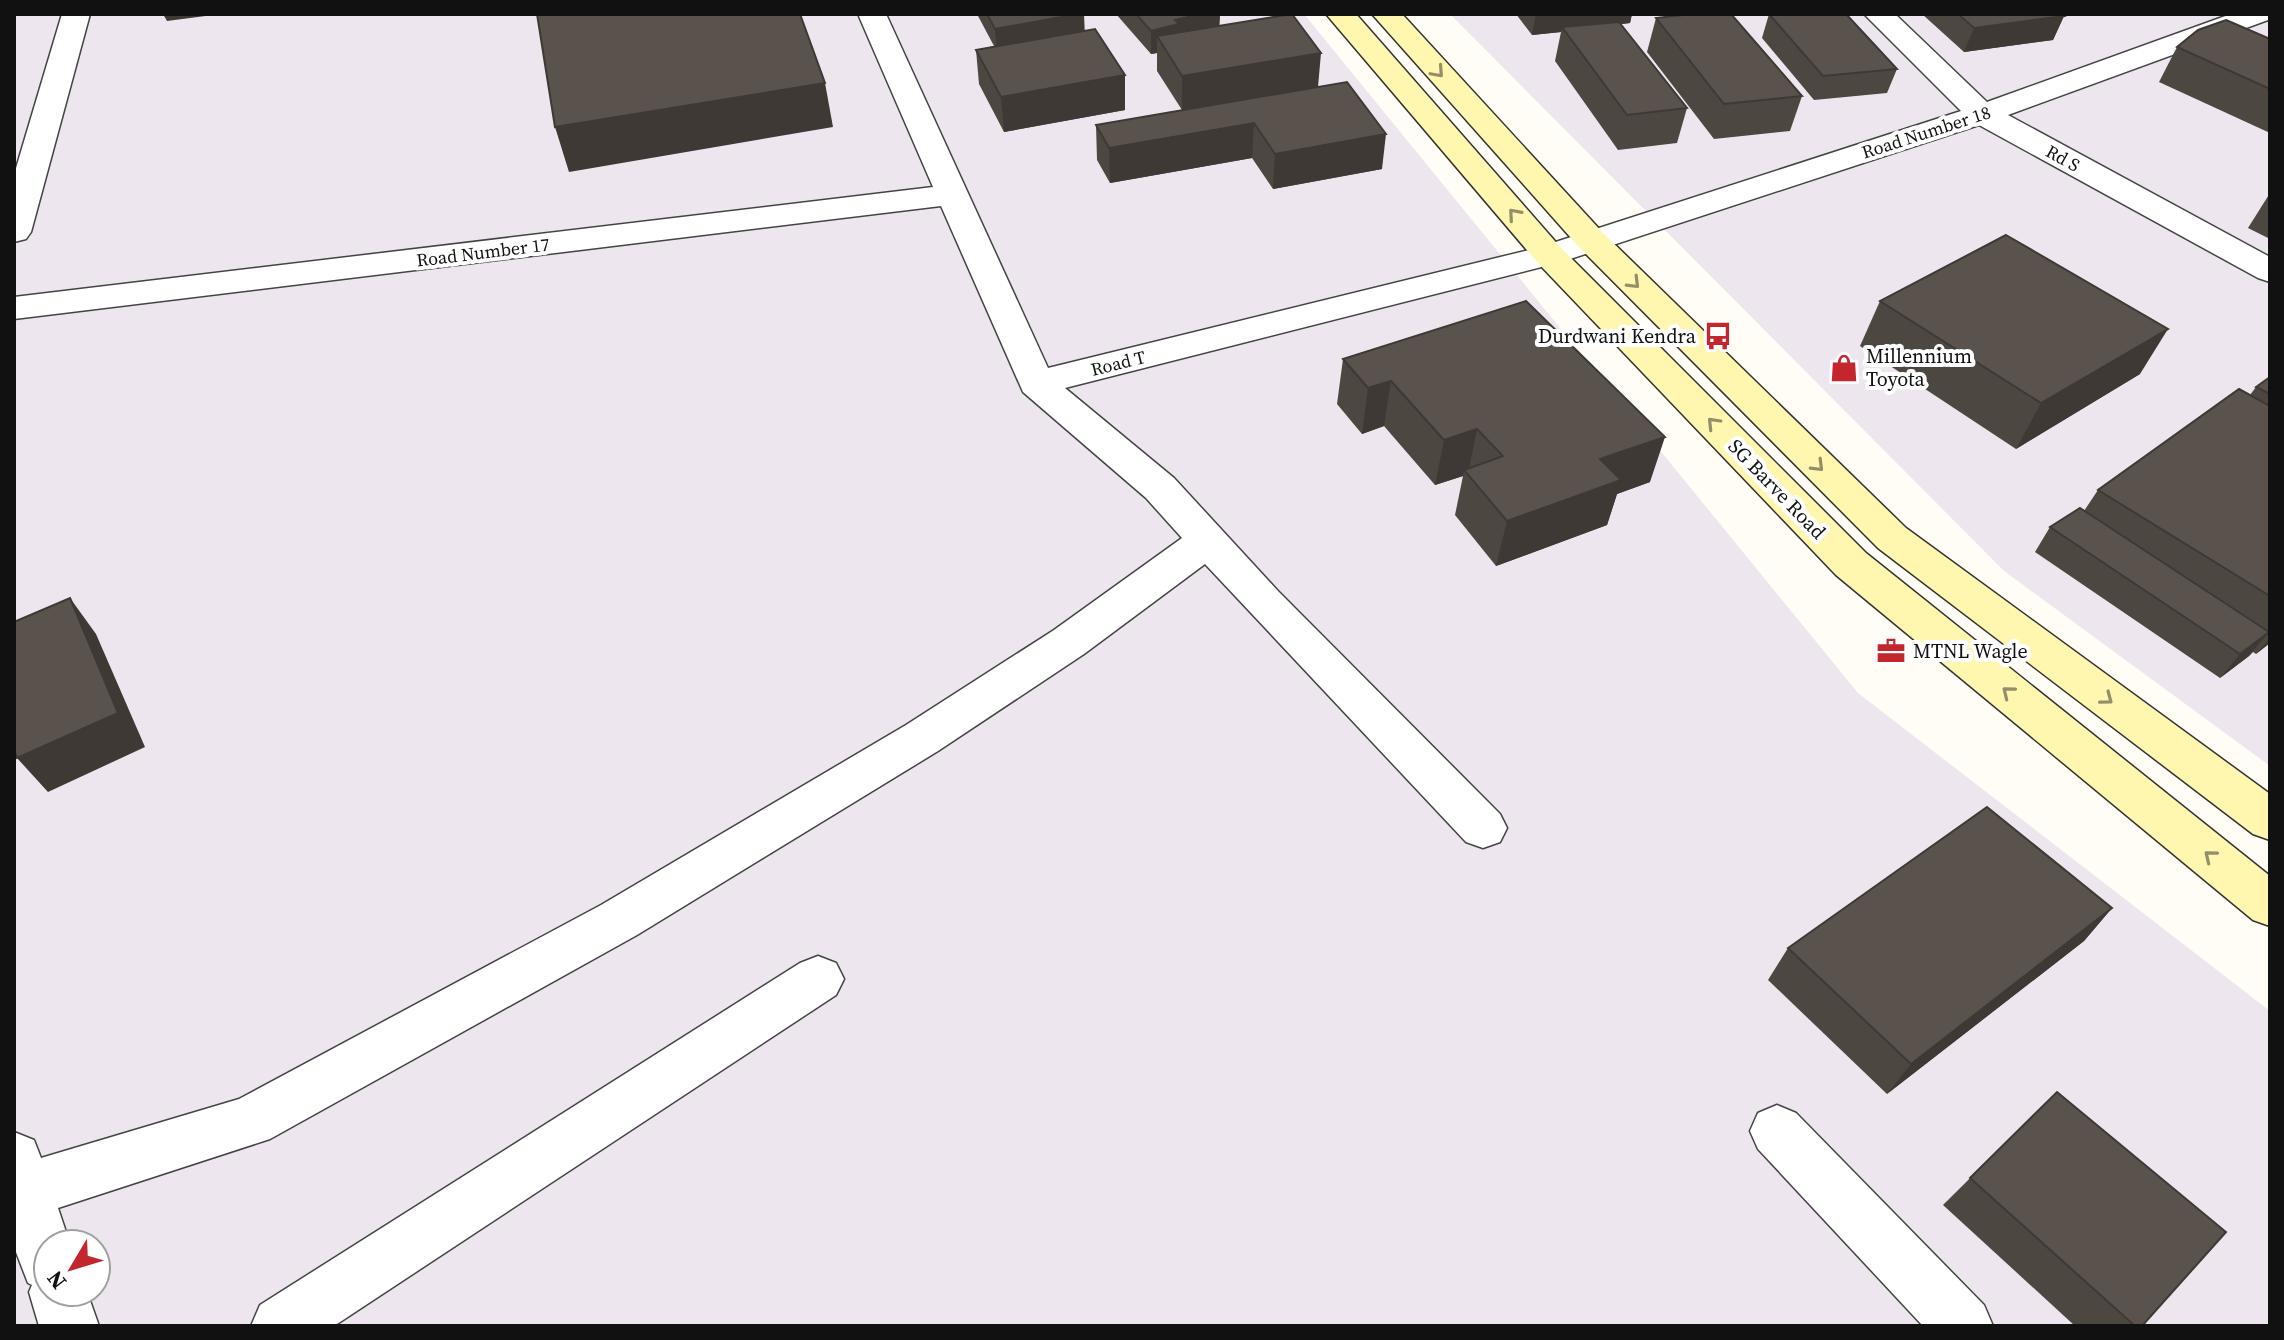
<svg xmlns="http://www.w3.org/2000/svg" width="2284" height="1340" font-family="'Source Serif 4',serif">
  <rect width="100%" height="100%" fill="#fffdf5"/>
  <g fill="#eee6ef" fill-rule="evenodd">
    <path d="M14 14H1304L1858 693 2270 1011V1326H14ZM48 1244H96V1292H48Z"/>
    <path d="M1450 14H2270V766L2004 571Z"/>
  </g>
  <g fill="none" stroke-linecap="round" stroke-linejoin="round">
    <defs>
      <g id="street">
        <path d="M62 14H90L31 232 26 239 14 242V175Z"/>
        <path d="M858 14H886L1048 368 1537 248 1961 111 1864 14H1895L1987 102 2231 14H2270L2268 20 2008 115 2270 257V282L2258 278 1979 125 1561 262 1065 388 1174 478 1278 591 1500 814 1507 828 1500 842 1483 848 1466 842 1205 564 1084 654 938 751 637 935 270 1139 58 1208 70 1244H48V1292H87L99 1326H39L29 1292 32 1285 28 1283 14 1247V1132L34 1140 41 1158 239 1099 601 905 906 725 1054 630 1182 538 1146 498 1023 392 941 206 14 319V297L933 187Z"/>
        <path d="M818 956 836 963 844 979 836 995 334 1326H251L260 1305 800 963Z"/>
        <path d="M1777 1105 1796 1113 1984 1305 1993 1326H1923L1758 1149 1750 1131 1758 1113Z"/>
      </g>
      <g id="secondary">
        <path d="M1326 14H1356L1561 248 1866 553 2270 876V926L2253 920 1836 575 1537 262Z"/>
        <path d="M1372 14H1402L1603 233 1906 528 2270 794V840L2253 834 1878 548 1579 247Z"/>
      </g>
    </defs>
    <use href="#street" stroke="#444" stroke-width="3"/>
    <use href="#secondary" stroke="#333" stroke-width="3"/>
    <use href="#street" fill="#fff" fill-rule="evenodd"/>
    <use href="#secondary" fill="#fff6b0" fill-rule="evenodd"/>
  </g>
  <g fill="#4d4742">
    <path d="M977 14H1084V30L1125 75V110L1004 132 979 84 976 50 994 46Z"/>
    <path d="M1116 14H1220L1219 26 1318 87 1382 169 1273 189 1252 158 1110 183 1097 160 1096 125 1182 110 1157 71V53L1151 54Z"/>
    <path d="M1516 14H1632L1630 23 1621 24 1687 108 1677 143 1618 150 1555 61 1561 32 1532 35Z"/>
    <path d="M1769 14 1897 69 1887 93 1814 100 1762 38Z"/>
    <path d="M1922 14H2082L2064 16 2053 40 1964 52Z"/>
    <path d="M1656 18 1802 96 1790 131 1714 139 1647 52Z"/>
    <path d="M2270 39V133L2159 82 2177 47Z"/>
    <path d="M2270 193V239L2248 228Z"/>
    <path d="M1880 301 2140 374 2016 449 1860 346Z"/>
    <path d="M1343 359 1650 482 1617 494 1607 525 1496 566 1455 515 1463 476 1435 485 1384 426 1362 434 1337 404Z"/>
    <path d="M2270 377V643L2256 654 2253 652 2249 656 2220 678 2035 552 2050 527 2084 511 2098 490 2250 395 2256 387Z"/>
    <path d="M2112 908 2084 941 1887 1094 1768 980 1788 948Z"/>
    <path d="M2057 1092 2142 1326H2075L1943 1205Z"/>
  </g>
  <g fill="#3f3936">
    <path d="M163 14H221L167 21Z"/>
    <path d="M1078 14H1084L1085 37 997 53 995 29Z"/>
    <path d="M1201 14H1220L1219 33 1157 36V53L1151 54V31L1175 20Z"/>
    <path d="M1536 14H1632L1630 23 1565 31 1562 27 1561 32 1532 35Z"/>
    <path d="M2055 14H2082L2064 16 2053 40 1964 52 1974 28Z"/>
    <path d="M1321 53 1318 87 1182 111V76Z"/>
    <path d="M1125 75V110L1004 132 1001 97Z"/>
    <path d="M825 83 833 127 569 172 555 127Z"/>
    <path d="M1254 123 1252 158 1110 183 1109 148Z"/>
    <path d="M1386 134 1382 169 1273 189 1275 154Z"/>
    <path d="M2168 329 2140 374 2016 449 2041 403Z"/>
    <path d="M1391 381 1384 426 1362 434 1368 388Z"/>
    <path d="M1477 429 1468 474 1464 470 1463 476 1435 485 1444 440Z"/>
    <path d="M1665 437 1650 482 1617 494 1607 525 1496 566 1507 521 1600 459Z"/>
    <path d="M70 598 96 634 145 747 48 792 17 758Z"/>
    <path d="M2269 632 2249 656 2220 678 2240 654Z"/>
    <path d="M2270 638V643L2256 654Z"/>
    <path d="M2112 908 2084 941 1887 1094 1911 1064Z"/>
  </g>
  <g fill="#5a524d" stroke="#3f3936" stroke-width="2">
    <path d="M537 14H800L825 83 555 127Z"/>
    <path d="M987 14H1078L995 29Z"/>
    <path d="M1136 14H1201L1175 20 1179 24 1151 31Z"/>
    <path d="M1292 14 1321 53 1182 76 1157 36Z"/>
    <path d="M1692 14H1731L1802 96 1724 104 1656 18Z"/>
    <path d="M1769 14H1846L1897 69 1823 76Z"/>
    <path d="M1958 14H2061L2064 16 1974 28Z"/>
    <path d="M2226 20 2270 39V89L2177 47 2198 30Z"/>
    <path d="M1619 22 1687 108 1627 115 1562 27Z"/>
    <path d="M1095 29 1125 75 1001 97 976 50Z"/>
    <path d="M1347 82 1386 134 1275 154 1254 123 1109 148 1096 125Z"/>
    <path d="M2006 235 2168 329 2041 403 1880 301Z"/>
    <path d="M1526 301 1665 437 1600 459 1621 480 1507 521 1464 470 1503 456 1477 429 1444 440 1391 381 1368 388 1343 359Z"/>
    <path d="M2270 377V394L2256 387Z"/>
    <path d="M2239 389 2270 406V596L2098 490Z"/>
    <path d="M2080 508 2269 632 2240 654 2050 527Z"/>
    <path d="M70 598 118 713 17 758 14 749V622Z"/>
    <path d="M1987 807 2112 908 1911 1064 1788 948Z"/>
    <path d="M2057 1092 2226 1232 2142 1326H2135L1970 1178Z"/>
  </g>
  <defs><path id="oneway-chevron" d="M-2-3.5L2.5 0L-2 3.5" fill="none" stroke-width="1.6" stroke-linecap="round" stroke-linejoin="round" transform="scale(2)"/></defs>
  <g stroke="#948f68">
    <use href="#oneway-chevron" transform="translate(1438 72) rotate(48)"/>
    <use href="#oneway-chevron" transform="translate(1514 214) rotate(-131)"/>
    <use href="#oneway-chevron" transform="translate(1634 283) rotate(45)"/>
    <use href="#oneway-chevron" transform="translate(1713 423) rotate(-134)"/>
    <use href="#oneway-chevron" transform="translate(1818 466) rotate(45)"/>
    <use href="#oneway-chevron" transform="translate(2008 692) rotate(-141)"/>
    <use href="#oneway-chevron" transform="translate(2107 699) rotate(37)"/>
    <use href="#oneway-chevron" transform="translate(2210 856) rotate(-141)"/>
  </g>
  <defs>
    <symbol id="bus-bare" viewBox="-9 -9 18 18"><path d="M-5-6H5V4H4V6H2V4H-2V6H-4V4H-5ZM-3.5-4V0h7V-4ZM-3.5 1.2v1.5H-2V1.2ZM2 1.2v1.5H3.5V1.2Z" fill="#c4262e" stroke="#fff" stroke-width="2.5" paint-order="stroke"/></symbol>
    <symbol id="shop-bare" viewBox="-9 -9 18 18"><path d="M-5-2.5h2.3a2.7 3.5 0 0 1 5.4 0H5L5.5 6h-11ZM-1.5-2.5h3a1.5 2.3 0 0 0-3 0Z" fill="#c4262e" stroke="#fff" stroke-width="2.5" paint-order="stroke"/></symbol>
    <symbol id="office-bare" viewBox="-9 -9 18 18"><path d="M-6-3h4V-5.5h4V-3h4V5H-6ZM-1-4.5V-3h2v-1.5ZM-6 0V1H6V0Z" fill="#c4262e" stroke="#fff" stroke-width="2.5" paint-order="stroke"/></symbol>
  </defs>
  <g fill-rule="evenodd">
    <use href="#bus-bare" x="1698" y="316" width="40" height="40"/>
    <use href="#shop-bare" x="1824" y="348" width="40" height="40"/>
    <use href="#office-bare" x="1871" y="631" width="40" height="40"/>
  </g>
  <g text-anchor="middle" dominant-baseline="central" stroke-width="8" stroke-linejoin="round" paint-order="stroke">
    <g font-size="18" fill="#111" stroke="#fff">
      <text transform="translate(1926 132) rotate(-18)">Road Number 18</text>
      <text transform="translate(2063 158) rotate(29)">Rd S</text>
      <text transform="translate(483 252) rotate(-7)">Road Number 17</text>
      <text transform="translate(1118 363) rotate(-14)">Road T</text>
    </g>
    <g font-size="20" fill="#111" stroke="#fff" text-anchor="start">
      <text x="1696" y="336" text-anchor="end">Durdwani Kendra</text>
      <text x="1866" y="356">Millennium<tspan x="1866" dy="23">Toyota</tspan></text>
      <text x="1913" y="651">MTNL Wagle</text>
    </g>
    <g font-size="20" fill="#111" stroke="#fff">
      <text transform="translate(1777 489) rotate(46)">SG Barve Road</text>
    </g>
  </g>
  <rect width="2284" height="1340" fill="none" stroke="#111111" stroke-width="32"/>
  <g transform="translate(72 1268) rotate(232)"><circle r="38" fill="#ffffff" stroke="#a0a0a0" stroke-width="2"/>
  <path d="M0-6L14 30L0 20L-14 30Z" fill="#c4262e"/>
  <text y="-12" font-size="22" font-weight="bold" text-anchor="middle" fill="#111111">N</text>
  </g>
</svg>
